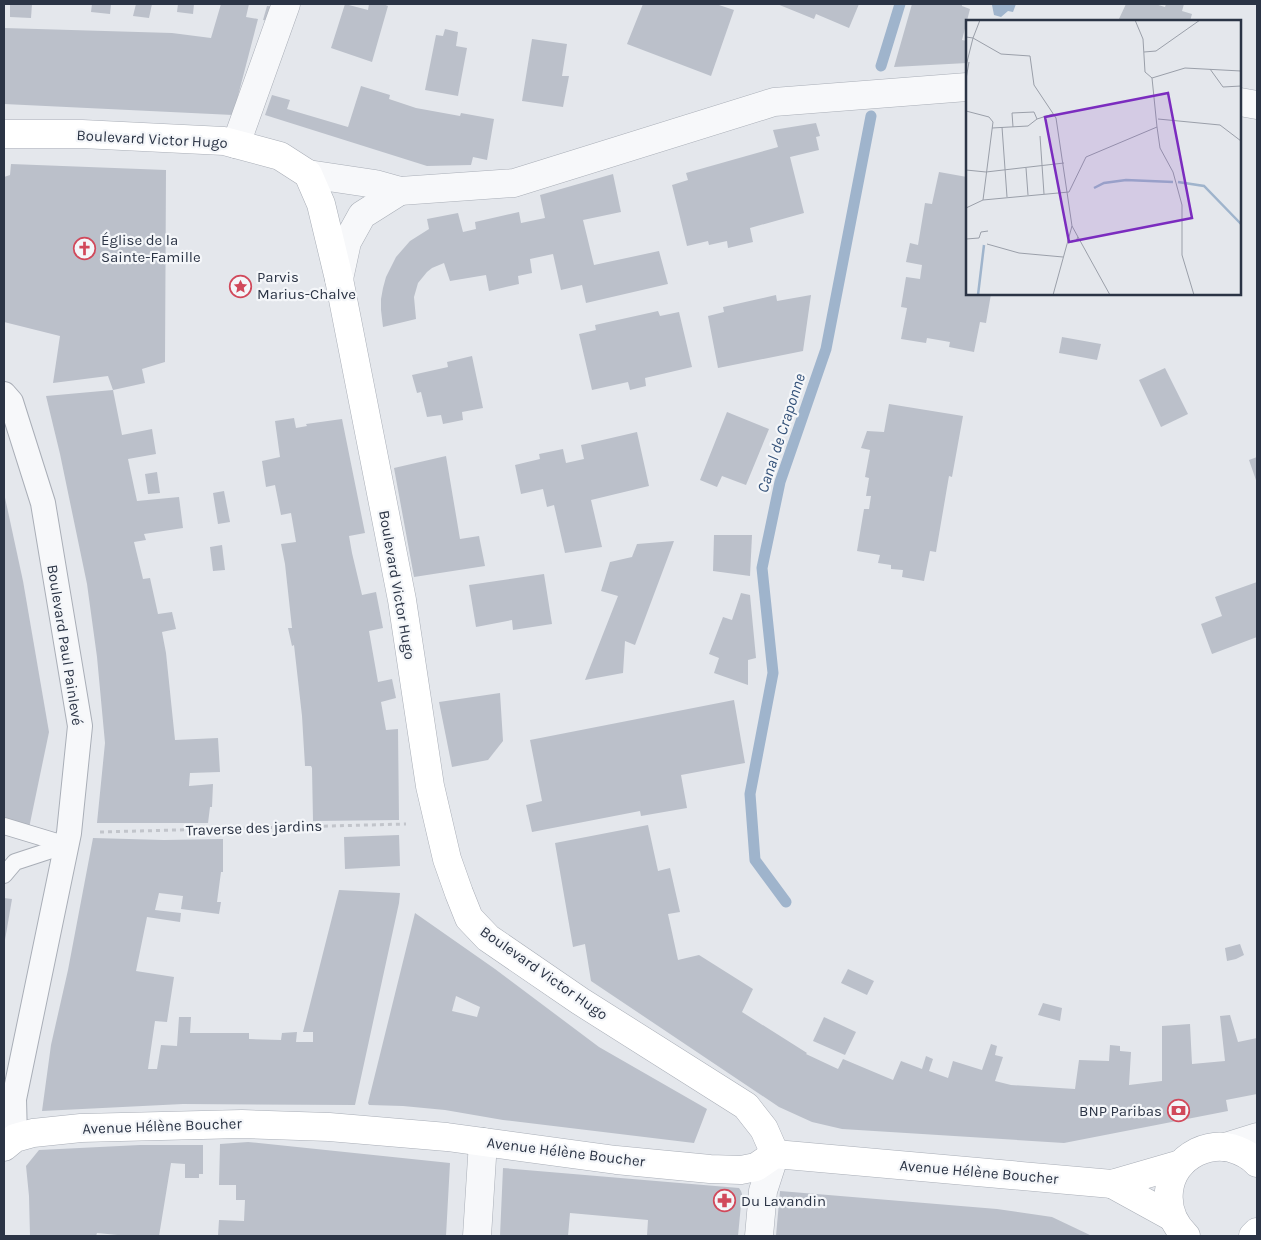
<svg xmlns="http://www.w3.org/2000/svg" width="1261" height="1240" font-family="Karla,sans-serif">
  <rect width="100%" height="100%" fill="#e4e7ec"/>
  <path fill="#9fb4cc" d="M988 4H1016L1013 12 1008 11 1001 17 994 15 992 5Z"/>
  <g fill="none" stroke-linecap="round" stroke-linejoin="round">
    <g stroke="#9fb4cc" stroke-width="11">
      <path d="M881 66 900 4"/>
      <path d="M786 902 755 860 750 794 773 673 762 568 780 482 826 349 871 116"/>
    </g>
  </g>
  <g fill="#bbc0ca" fill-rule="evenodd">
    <path d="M10 4H32L31 18 10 17Z"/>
    <path d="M92 4H111L110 14 91 12Z"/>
    <path d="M136 4H152L149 18 133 16Z"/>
    <path d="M178 4H194L193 14 177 12Z"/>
    <path d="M221 4H249L246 17 258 19 233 115 4 104V28L172 33 211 38Z"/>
    <path d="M345 4 368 10 369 4H383L388 6 372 62 331 48Z"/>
    <path d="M643 4H716L734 10 711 76 627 44Z"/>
    <path d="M777 4H859L849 28 816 14 814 19Z"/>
    <path d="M912 4H962V6L970 9 962 40 967 41V63L894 67Z"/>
    <path d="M1126 4H1155L1165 7 1166 4H1184L1182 11 1192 14 1190 21H1118Z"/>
    <path d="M267 6 276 7 272 21 263 20Z"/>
    <path d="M445 29 458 32 456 46 467 48 458 96 425 90 436 35 443 36Z"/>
    <path d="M532 39 567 44 562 76H569L563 107 522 101Z"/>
    <path d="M361 86 390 95 389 99 416 108 460 116 461 113 494 119 487 160 473 157 471 165 427 166 265 115 272 95 290 100 287 109 348 127Z"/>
    <path d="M816 123 820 136 816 137 819 150 790 157 804 213 750 228 753 242 728 248 727 241 709 245 708 241 687 246 672 185 688 180 686 173 778 147 773 130Z"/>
    <path d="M11 164 166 170 165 362 142 369 145 383 113 390 108 376 53 383 60 336 4 322V177L10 175Z"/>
    <path d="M939 172 967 177V294H991L986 323 980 322 974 352 949 347 950 342 927 338 926 343 901 339 907 308 901 307 906 277 920 279 922 265 906 262 910 243 918 245 925 203 932 204Z"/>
    <path d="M613 174 621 212 583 220 594 265 659 251 668 284 586 303 582 285 561 290 553 254 530 259 532 273 518 276 519 284 489 291 486 275 450 281 444 263 432 268 427 272 418 283 414 297 416 319 383 327 381 310V299L383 288 386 277 396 257 410 241 429 229 427 219 458 213 463 232 476 229 475 222 519 212 521 223 545 218 540 195Z"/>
    <path d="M776 295 777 301 811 295 803 351 718 368 708 316 724 312 723 307Z"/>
    <path d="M658 311 660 316 679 312 692 367 645 378 646 386 630 390 628 382 592 390 579 334 596 330 595 325Z"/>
    <path d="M1062 337 1101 344 1097 360 1059 353Z"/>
    <path d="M472 356 483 408 462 412 463 420 443 424 441 415 427 417 421 392 417 393 412 375 448 367 447 362Z"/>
    <path d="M1165 368 1188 414 1161 427 1139 380Z"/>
    <path d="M113 390 122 435 152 429 156 454 128 459 137 501 179 497 183 528 144 534 146 540 134 542 143 579 150 578 158 614 172 612 176 629 162 632 166 653 175 740 218 738 220 772 190 773 189 786 213 784 212 807H210L208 823H97L105 743 97 657 87 584 60 454 46 396Z"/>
    <path d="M889 404 963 416 952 477 949 476 936 552 930 551 924 581 902 577 903 570 891 569V565L878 563 880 555 857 551 864 509H869L871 496H866L869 478 865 477 870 450 861 448 867 431 884 432Z"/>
    <path d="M727 412 769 429 746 485 722 476 717 487 700 480Z"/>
    <path d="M294 418 296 428 307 426 306 424 342 419 365 533 349 536 352 553 362 595 376 592 383 628 369 631 378 682 392 679 396 698 381 702 386 730 398 729 399 820 313 821 312 768 311 766H305L302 716 294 645 292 646 288 628H292L285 564 281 544 296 542 291 513 281 515 275 485 266 487 262 461 280 457 275 421Z"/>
    <path d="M637 432 649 486 591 500 602 547 565 553 554 505 547 507 543 489 521 494 515 465 540 459 539 454 563 449 566 463 584 459 581 445Z"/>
    <path d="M446 456 460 539 479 536 485 566 414 577 394 468Z"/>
    <path d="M1257 457V483L1249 460Z"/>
    <path d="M157 472 160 493 148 494 145 474Z"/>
    <path d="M224 491 230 522 218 524 213 493Z"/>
    <path d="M4 493 23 581 49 732 29 828 4 819Z"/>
    <path d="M714 535H752L750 576 713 571Z"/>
    <path d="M674 541 635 645 625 641 623 673 585 680 618 596 601 591 610 562 632 557 637 544Z"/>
    <path d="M222 545 225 570 213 571 210 547Z"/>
    <path d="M544 574 552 624 513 630 512 620 476 627 469 585Z"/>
    <path d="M1257 582V637L1212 654 1201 624 1222 616 1215 597Z"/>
    <path d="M741 593 750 595 756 658 748 660V685L714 673 719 658 709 654 723 617 732 620Z"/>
    <path d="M500 693 503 741 488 760 452 767 439 702Z"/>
    <path d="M734 700 745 763 681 775 687 808 641 816 640 811 532 832 526 805 542 801 530 740Z"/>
    <path d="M648 825 658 871 670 868 680 912 668 914 678 960 699 955 753 989 742 1012 807 1053 806 1054 838 1069 843 1059 893 1080 901 1061 922 1069 926 1056 933 1059 929 1071 948 1078 953 1061 982 1070 991 1044 997 1046 995 1055 1003 1057 995 1081 1011 1085 1075 1089 1079 1060 1109 1061 1110 1045 1120 1046V1051L1131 1052 1129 1085 1162 1081V1026L1190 1024 1192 1064 1225 1061 1220 1016 1230 1015 1238 1042 1257 1038V1094L1226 1100 1228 1111 1064 1143 842 1129 812 1122 779 1107 591 981 585 944 573 947 555 843Z"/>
    <path d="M399 835 400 866 345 869 344 837Z"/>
    <path d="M93 838 164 840 223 839V872H221L217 902H221L219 914 181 909 183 896 159 893 155 910 181 913 180 922 147 917 136 971 174 977 167 1022 155 1021 148 1069H157L161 1045 177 1046 179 1017H191L190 1033H249V1039L281 1040 282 1033 297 1032 296 1042H313V1032H303L339 890 400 893 399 903 355 1105 183 1104 42 1111 51 1045 68 970Z"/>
    <path d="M4 898 12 899 5 940H4Z"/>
    <path d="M415 913 495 969 599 1047 707 1109 694 1143 503 1120 445 1110 403 1106 369 1105 368 1103ZM456 996 480 1007 477 1017 452 1011Z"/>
    <path d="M1240 944 1244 955 1236 959 1227 961 1225 948Z"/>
    <path d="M848 969 874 981 867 995 841 983Z"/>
    <path d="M1043 1003 1062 1008 1060 1021 1038 1015Z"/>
    <path d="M824 1017 856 1032 845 1055 813 1041Z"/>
    <path d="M248 1142 450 1163 446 1236H218L219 1220 244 1221 245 1200H236V1185H219L220 1144Z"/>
    <path d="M140 1145H203V1174H199V1178H185V1164L171 1163 159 1236H128L97 1233 96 1236H30L29 1196 26 1166 39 1150Z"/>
    <path d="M503 1168 739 1188 741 1191 742 1194 738 1236 690 1235V1236H647L648 1220 570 1213 568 1236H500Z"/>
    <path d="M780 1191 997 1209 1052 1217 1092 1236H776Z"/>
  </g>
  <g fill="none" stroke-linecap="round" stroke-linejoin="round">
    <defs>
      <g id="service">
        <path d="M4 826 67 845"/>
        <path d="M4 875 15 862 67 845"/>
      </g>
      <path id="pedestrian" d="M4 394 11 402 43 503 80 726 69 833 14 1099 15 1138"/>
      <g id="minor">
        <path d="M1240 102 1257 105"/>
        <path d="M236 144 286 4"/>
        <path d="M308 174 375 184 400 191 514 183 774 102 967 87"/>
        <path d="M339 279 347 242 362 215 400 191"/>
        <path d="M477 1236 483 1142"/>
      </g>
      <g id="tertiary">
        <path d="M1225 1147 1257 1137"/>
        <path d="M759 1236 763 1191 775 1154"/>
      </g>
      <g id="secondary">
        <path d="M4 134H82L224 141 280 156 308 174 321 204 339 279 402 600 430 786 447 859 459 893 469 918 488 938 580 1001 746 1106 764 1129 775 1154"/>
        <path d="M4 1147 15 1138 33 1133 81 1128 242 1124 329 1127 447 1137 616 1160 710 1169 741 1170 756 1167 775 1154 1112 1184 1181 1164"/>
        <path d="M1112 1184 1172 1217"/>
        <path d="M1186 1236C1160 1211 1163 1169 1197 1152 1208 1147 1219 1145 1231 1148 1241 1151 1250 1155 1257 1163"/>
        <path d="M1253 1236 1257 1232"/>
      </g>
    </defs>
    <use href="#service" stroke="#a9aeb7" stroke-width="18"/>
    <use href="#pedestrian" stroke="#a9aeb7" stroke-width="26"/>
    <use href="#minor" stroke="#a9aeb7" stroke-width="29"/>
    <use href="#tertiary" stroke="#a9aeb7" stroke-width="29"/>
    <use href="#secondary" stroke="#a9aeb7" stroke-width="29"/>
    <path stroke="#c2c5cb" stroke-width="3" stroke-dasharray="4 4" stroke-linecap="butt" d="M100 832 406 824"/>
    <use href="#service" stroke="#f7f8fa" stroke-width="16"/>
    <use href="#pedestrian" stroke="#f7f8fa" stroke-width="24"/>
    <use href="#minor" stroke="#f7f8fa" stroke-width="28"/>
    <use href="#tertiary" stroke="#f7f8fa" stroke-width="28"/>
    <use href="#secondary" stroke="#fff" stroke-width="28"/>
  </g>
  <defs>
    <symbol id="church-ring" viewBox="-11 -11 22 22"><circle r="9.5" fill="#f4f6f9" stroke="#d1495b" stroke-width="1.5"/><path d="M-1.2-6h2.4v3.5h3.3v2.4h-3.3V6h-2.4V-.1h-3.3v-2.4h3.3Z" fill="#d1495b"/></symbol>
    <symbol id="sight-ring" viewBox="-11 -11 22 22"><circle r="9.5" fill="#f4f6f9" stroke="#d1495b" stroke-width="1.5"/><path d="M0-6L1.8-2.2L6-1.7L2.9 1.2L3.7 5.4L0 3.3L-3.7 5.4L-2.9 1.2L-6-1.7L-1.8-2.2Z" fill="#d1495b"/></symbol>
    <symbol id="bank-ring" viewBox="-11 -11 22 22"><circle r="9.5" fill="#f4f6f9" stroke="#d1495b" stroke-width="1.5"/><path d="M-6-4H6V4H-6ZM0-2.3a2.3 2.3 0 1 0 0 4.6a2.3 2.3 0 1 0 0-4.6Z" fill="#d1495b"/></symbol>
    <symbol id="pharmacy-ring" viewBox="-11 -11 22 22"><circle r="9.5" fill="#f4f6f9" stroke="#d1495b" stroke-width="1.5"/><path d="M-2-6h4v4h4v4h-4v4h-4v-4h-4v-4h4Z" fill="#d1495b"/></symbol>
  </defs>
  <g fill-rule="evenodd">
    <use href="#church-ring" x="72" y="236" width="25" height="25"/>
    <use href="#sight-ring" x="228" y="274" width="25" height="25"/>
    <use href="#bank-ring" x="1166" y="1098" width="25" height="25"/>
    <use href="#pharmacy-ring" x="712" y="1188" width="25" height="25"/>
  </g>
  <g text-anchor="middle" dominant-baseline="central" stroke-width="4.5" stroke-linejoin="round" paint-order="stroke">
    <g font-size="15" fill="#2b3445" stroke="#f4f6f9">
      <text transform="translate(152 139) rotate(3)">Boulevard Victor Hugo</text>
      <text transform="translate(397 585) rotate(80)">Boulevard Victor Hugo</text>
      <text transform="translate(65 645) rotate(81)">Boulevard Paul Painlevé</text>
      <text transform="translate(254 828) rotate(-2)">Traverse des jardins</text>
      <text transform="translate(544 973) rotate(35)">Boulevard Victor Hugo</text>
      <text transform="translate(162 1126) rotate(-2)">Avenue Hélène Boucher</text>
      <text transform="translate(566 1152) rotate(7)">Avenue Hélène Boucher</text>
      <text transform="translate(979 1172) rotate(5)">Avenue Hélène Boucher</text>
    </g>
    <g font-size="15" fill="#2b3445" stroke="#f4f6f9" text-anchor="start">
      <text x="101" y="240">Église de la<tspan x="101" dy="17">Sainte-Famille</tspan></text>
      <text x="257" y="277">Parvis<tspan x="257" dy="17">Marius-Chalve</tspan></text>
      <text x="1162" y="1111" text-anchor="end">BNP Paribas</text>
      <text x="741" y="1201">Du Lavandin</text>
    </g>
    <g font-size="16" font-style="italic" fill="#34527a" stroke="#f4f6f9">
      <text transform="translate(781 433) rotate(-72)">Canal de Craponne</text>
    </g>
  </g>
  <g transform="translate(966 20)">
    <rect width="275" height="275" fill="#e4e7ec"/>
    <path fill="none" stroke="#9fb4cc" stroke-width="2.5" d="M212 162 238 166 275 204M128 168 138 163 160 160 207 162M12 275 18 225"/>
    <path fill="none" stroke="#9a9fa9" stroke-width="1" d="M14 0 7 18 35 34 64 36 68 65 90 98 106 206 112 217 110 221 105 222M169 0 177 19 179 52 186 58M0 17 7 18 0 46M178 32 190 31 234 0M244 49 257 67 275 66M186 58 219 48 275 51M0 59 3 42M0 91 23 97 27 102 17 180M192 99 254 105 275 121M36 107 41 177M47 107 46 93 68 92 71 99M191 107 194 128 207 152 216 185V235L228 275M26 108 62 106 71 99 87 94M74 116 78 174M60 148 62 175M0 150 20 152 98 143M103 172 120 137 191 107 186 58M0 188 17 180 103 172M112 217 144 275M0 219 13 218 15 212 22 211M21 224 53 233 97 237M87 275 106 206"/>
    <path fill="#7b2cbf" fill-opacity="0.15" stroke="#7b2cbf" stroke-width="2.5" d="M202 73 226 198 103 222 79 97Z"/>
    <rect width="275" height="275" fill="none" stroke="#2b3445" stroke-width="2.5"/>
  </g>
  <rect width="1261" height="1240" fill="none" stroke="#2b3445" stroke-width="10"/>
</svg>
